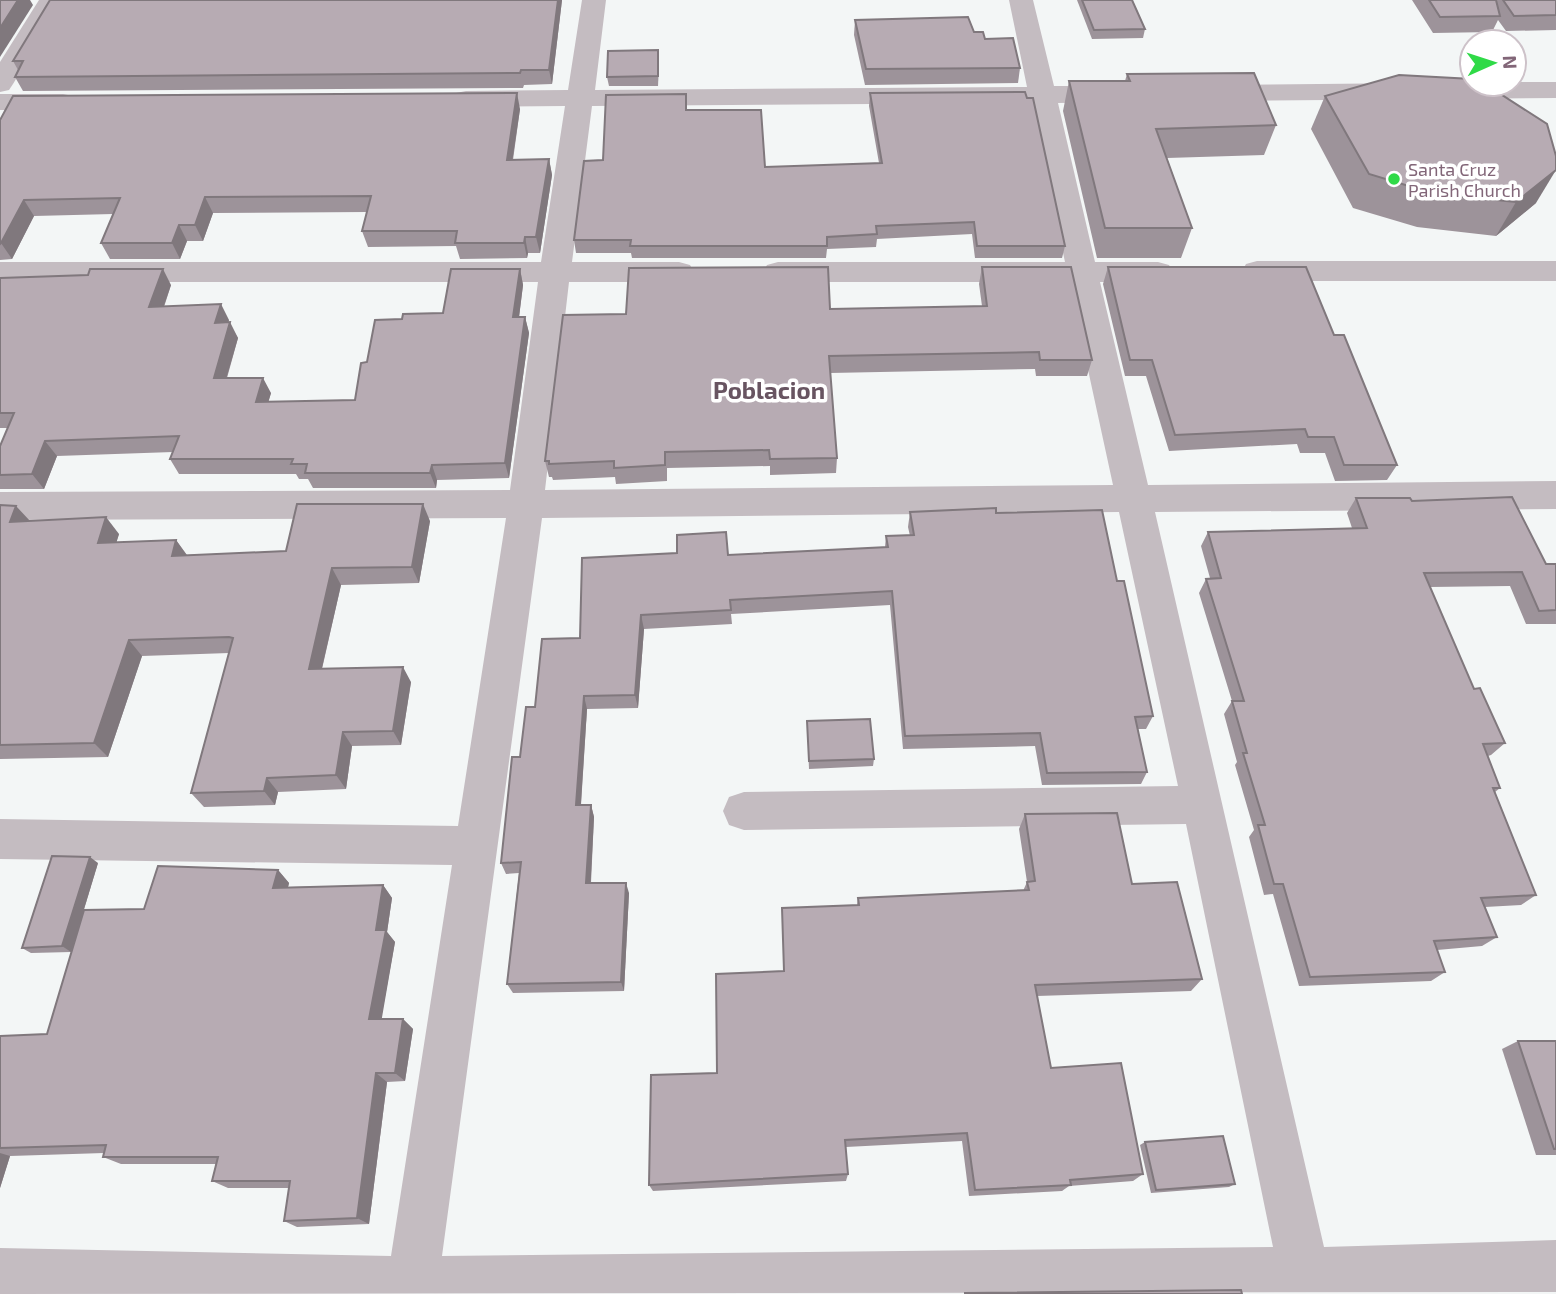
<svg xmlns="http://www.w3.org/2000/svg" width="1556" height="1294" font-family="'Exo 2',sans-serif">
  <rect width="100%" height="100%" fill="#f3f6f6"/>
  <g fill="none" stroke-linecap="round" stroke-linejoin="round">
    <g fill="#c4bcc1" fill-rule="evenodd">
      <path d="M39 0H63L13 84 9 90 0 92V62Z"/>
      <path d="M582 0H606L595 90 1027 87 1009 0H1033L1054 86H1120L1129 88 1133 94 1129 100 1120 102 1058 103 1095 262H1158L1169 265 1173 272 1169 279 1158 282H1100L1148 485 1556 481V509L1155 512 1324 1247 1556 1240V1292L0 1294V1248L391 1256 452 865 0 859V819L458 826 506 518 0 520V492L510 490 538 282H0V262H541L565 106 466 107 456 105 453 99 456 93 466 91 568 90ZM1031 103 1065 262H778L767 265 763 272 767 279 778 282H1069L1113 485 545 490 569 282H679L690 279 694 272 690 265 679 262H572L592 106ZM1119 512 1178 786 744 792 729 797 723 811 729 825 744 830 1186 824 1273 1247 442 1256 542 518Z"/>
      <path d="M1514 82H1556V98L1212 101 1203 99 1199 93 1203 87 1212 85Z"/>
      <path d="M0 94H63L73 96 76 102 73 108 63 110H0Z"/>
      <path d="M1257 261H1556V281H1257L1246 278 1242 271 1246 264Z"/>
    </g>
  </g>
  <g fill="#9d939a">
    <path d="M562 0 552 84 524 85 523 88 23 91 15 77 18 70 13 61Z"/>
    <path d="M1077 0H1132L1145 29 1143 38 1092 39Z"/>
    <path d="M1412 0H1556V30L1506 31 1498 20 1492 32 1433 33Z"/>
    <path d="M855 20 974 32 985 39 1020 68 1018 83 865 85 854 35Z"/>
    <path d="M658 50V86H609L607 77Z"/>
    <path d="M1127 74 1276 125 1264 155 1167 158 1192 228 1181 258H1097L1063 111 1069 81H1125Z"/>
    <path d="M870 93 1065 246 1062 258H975L972 234 877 239 876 247 827 249 826 258H632L631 253H576L574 240 603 160 765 167 879 163 869 106Z"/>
    <path d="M1325 96 1536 203 1496 236 1417 227 1353 208 1311 129Z"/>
    <path d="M520 109 513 160 549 159 552 175 540 253H528L527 258 460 259 456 246 368 247 362 231 367 212 213 213 203 241H187L180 259H110L101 243 113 214 34 216 12 259 0 260V120Z"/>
    <path d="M982 267 1092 360 1087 376H1036L1035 369 830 373 837 458 836 473 770 475V466L667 468V481L616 484 615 477 553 480 552 477H549L545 461 830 309 982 306 979 284Z"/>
    <path d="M1108 267 1334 335 1397 465 1387 480 1335 481 1325 453H1300L1297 444 1169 451 1146 376H1125L1103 284Z"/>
    <path d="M520 269 523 285 519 317H525L529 333 509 478 437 480 436 488H313L308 479H299L296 474H179L170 459 173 452 57 456 44 489H0V446L8 428H0V278L171 285 164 307 229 320 228 322 238 338 227 378 271 393 268 402 355 400 367 362 402 319 443 313Z"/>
    <path d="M1356 498 1412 501 1546 564H1556V624H1526L1510 586 1430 587 1474 689 1505 743 1491 755 1488 756 1500 788 1495 792 1536 895 1521 905 1485 907 1497 937 1482 946 1437 950 1445 972 1431 981 1299 986 1273 894 1264 895 1249 837 1254 830 1235 765 1237 762 1224 714 1232 701 1199 593 1206 579 1210 578 1201 546 1208 532 1352 528 1347 513Z"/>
    <path d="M0 505 30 521 119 534 116 543 176 540 187 555 286 551 430 521 419 583 341 585 322 669 411 682 401 745 352 746 346 789 278 792 275 805 204 807 191 793 229 653 142 656 108 757 0 759Z"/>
    <path d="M910 512 996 513 1117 581 1153 716 1146 729H1138L1147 772 1141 784 1042 785 1035 746 903 749 890 605 731 614 732 624 644 629 638 708 587 709 581 805H591L594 817 591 883 629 893 624 991 513 993 507 984 519 873 506 874 501 863 520 757 535 707 580 638 728 555 885 547 886 536H910L908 527Z"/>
    <path d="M807 721 874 759 873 766 809 769Z"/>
    <path d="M1025 814 1132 884 1202 979 1191 991 1037 996 1051 1068 1143 1174 1133 1181 1069 1186 1062 1191 969 1196 962 1141 846 1147 848 1174 846 1181 653 1191 649 1185 717 1073 784 971 782 908 857 905 858 898 1023 891 1027 882 1019 829Z"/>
    <path d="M98 863 71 952 31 953 22 948Z"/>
    <path d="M278 870 289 883 288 887 383 885 392 898 387 932 395 942 381 1019H403L413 1029 405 1081 387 1082 369 1224 297 1227 284 1221 289 1188H228L212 1181 216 1164H121L103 1157 104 1153 10 1156 0 1188V1036L47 1034 144 909Z"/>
    <path d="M1518 1041H1556V1155H1536L1502 1049Z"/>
    <path d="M1145 1142 1235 1184 1229 1187 1151 1193 1140 1145Z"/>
  </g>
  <g fill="#80787d">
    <path d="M18 0H30L33 5 0 57V28Z"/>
    <path d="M558 0H562L552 84 549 70Z"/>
    <path d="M658 50 659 59 658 86Z"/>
    <path d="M517 93 520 109 510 176 507 160Z"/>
    <path d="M549 159 552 175 540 253 536 237Z"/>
    <path d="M1556 170 1536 203 1496 236 1516 202Z"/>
    <path d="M205 197 213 213 203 241 195 225Z"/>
    <path d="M24 200 34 216 12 259 1 243Z"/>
    <path d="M179 225 187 241 180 259 172 243Z"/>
    <path d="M525 237 528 253 527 258 524 243Z"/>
    <path d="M163 269 171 285 158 323 149 307Z"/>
    <path d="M520 269 523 285 517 333 513 317Z"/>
    <path d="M221 304 229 320 223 338 215 323Z"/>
    <path d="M525 317 529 333 509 478 505 463Z"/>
    <path d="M230 322 238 338 222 393 214 378Z"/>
    <path d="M263 378 271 393 264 417 256 402Z"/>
    <path d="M45 441 57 456 44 489 32 474Z"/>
    <path d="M432 465 437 480 436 488 430 473Z"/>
    <path d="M423 504 430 521 419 583 412 567Z"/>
    <path d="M16 506 31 522H10Z"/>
    <path d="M106 517 119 534 111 560 98 543Z"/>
    <path d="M176 540 188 557 172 556Z"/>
    <path d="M332 568 341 585 318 685 309 669Z"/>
    <path d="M641 615 644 629 638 708 635 695Z"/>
    <path d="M129 640 142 656 108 757 94 743Z"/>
    <path d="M403 667 411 682 401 745 393 731Z"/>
    <path d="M584 696 587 709 580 817 576 805Z"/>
    <path d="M343 732 352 746 346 789 336 775Z"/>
    <path d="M267 778 278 792 275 805 264 791Z"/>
    <path d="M591 805 594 817 590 894 586 883Z"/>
    <path d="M90 857 98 863 71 952 62 946Z"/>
    <path d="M278 870 289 883 285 900 273 888Z"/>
    <path d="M626 883 629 893 624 991 621 982Z"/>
    <path d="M383 885 392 898 387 932 395 942 380 1029 369 1019 376 930Z"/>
    <path d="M403 1019 413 1029 405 1081 395 1073Z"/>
    <path d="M376 1073 387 1082 369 1224 357 1218Z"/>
    <path d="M0 1153 10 1156 0 1188Z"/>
  </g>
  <g fill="#b7abb3" stroke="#80787d" stroke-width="2">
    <path d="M0 0H18L0 28Z"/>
    <path d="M50 0H558L549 70H521L520 73 15 77 23 61H13Z"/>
    <path d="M1082 0H1132L1145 29 1094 30Z"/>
    <path d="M1429 0H1496L1500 16 1440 17Z"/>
    <path d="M1503 0H1556V15L1514 16Z"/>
    <path d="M968 17 974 32H983L985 39 1013 38 1020 68 866 69 855 20Z"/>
    <path d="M658 50V76L607 77 608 51Z"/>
    <path d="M1254 73 1276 125 1156 129 1192 228H1105L1069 81H1130L1127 74Z"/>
    <path d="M1399 75 1472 79V84H1485L1547 124 1556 156V170L1516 202 1435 194 1369 174 1325 96Z"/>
    <path d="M1025 92 1027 98H1033L1065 246H977L974 222 876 226 877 234 827 237V246H630L631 240H574L584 161 603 160 606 95 686 94V110H761L765 167 882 163 870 93Z"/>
    <path d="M517 93 507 160 549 159 536 237H525L524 243H455L457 231H362L371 196 205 197 195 225H179L172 243H101L120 198 24 200 1 243 0 244V120L13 96Z"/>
    <path d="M828 267 830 309 987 306 982 267H1071L1092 360H1040L1039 352 829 356 837 458 770 459 769 450 665 452V465L614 468V461L549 464V461H545L563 315 626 314 629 268Z"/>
    <path d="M1108 267H1306L1334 335H1344L1397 465H1344L1334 437H1308L1305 429 1175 435 1152 360H1130Z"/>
    <path d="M90 269H163L149 307 221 304 215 323 230 322 214 378H263L256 402 355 400 361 363 367 362 375 320 402 319 403 314 443 313 451 269H520L513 317H525L505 463 432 465 430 473H305L307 464H291L293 459H170L179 436 45 441 32 474 0 475V446L14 413H0V278L88 275Z"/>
    <path d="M1512 497 1546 564H1556V610L1539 611 1522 572 1424 573 1474 689 1480 688 1505 743 1483 744 1500 788H1493L1536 895 1481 898 1497 937 1434 941 1445 972 1310 977 1283 884H1274L1258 825H1265L1243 753H1247L1232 701H1244L1206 579 1221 578 1208 532 1367 528 1356 498H1410L1412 501Z"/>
    <path d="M297 504H423L412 567 332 568 309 669 403 667 393 731 343 732 336 775 267 778 264 791 191 793 233 638 229 637 129 640 94 743 0 745V505L16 506 10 522 106 517 98 543 176 540 172 556 286 551Z"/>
    <path d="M996 508V513L1102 510 1117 581H1124L1153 716 1135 717 1147 772 1047 773 1040 733 905 736 892 591 730 600 731 610 641 615 635 695 584 696 576 805H591L586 883H626L621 982 507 984 521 862 501 863 512 757H520L526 707H535L542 639 580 638 582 558 677 553V535L726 532 728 555 888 547 886 536 914 535 910 512Z"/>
    <path d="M870 719 874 759 809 761 807 721Z"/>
    <path d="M1117 813 1132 884 1177 882 1202 979 1035 985 1051 1068 1121 1063 1143 1174 1070 1180 1071 1185 975 1190 967 1133 845 1140 848 1174 649 1185 651 1075 717 1073 716 974 784 971 782 908 859 905 858 898 1029 890 1027 882 1035 881 1025 814Z"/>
    <path d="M52 856 90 857 62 946 22 948Z"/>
    <path d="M158 866 278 870 273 888 383 885 376 930H386L369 1019H403L395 1073H376L357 1218 284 1221 290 1181H212L218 1157H103L106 1145 0 1148V1036L47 1034 84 910 144 909Z"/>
    <path d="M1518 1041H1556V1149H1554Z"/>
    <path d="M1223 1136 1235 1184 1156 1190 1145 1142Z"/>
    <path d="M1241 1290 1242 1294H965V1293Z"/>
  </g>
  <circle fill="#2fda47" stroke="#fff" stroke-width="2.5" cx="1394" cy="179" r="7"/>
  <g text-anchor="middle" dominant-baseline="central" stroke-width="7" stroke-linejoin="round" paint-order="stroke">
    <g font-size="18" fill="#826678" stroke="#fff" text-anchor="start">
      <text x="1408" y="169">Santa Cruz<tspan x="1408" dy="21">Parish Church</tspan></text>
    </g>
    <g font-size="24" font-weight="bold" fill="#685461" stroke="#fff">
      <text x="769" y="389">Poblacion</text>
    </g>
  </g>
  <g transform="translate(1493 63) rotate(87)"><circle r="33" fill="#ffffff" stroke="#cdc2c9" stroke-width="2"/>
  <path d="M0-5L12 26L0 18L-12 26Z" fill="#2fda47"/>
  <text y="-10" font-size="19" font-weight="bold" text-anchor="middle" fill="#826678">N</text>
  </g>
</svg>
